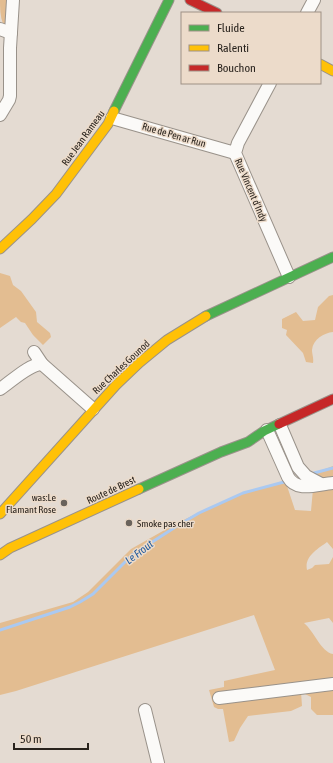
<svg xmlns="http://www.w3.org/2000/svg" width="333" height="763" font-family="'Asap Condensed',sans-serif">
  <rect width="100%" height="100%" fill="#e4dbd2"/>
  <g fill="#e3bd91">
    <path d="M0 0H10L7 24H3C0 16 0 8 0 0Z"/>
    <path d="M0 273 10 276 13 285 21 291 36 312 37 322 50 333 51 337 43 345 33 335 25 323 21 322 16 317 0 328Z"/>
    <path d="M333 295V332C324 333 313 339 312 350 312 354 314 359 313 363L306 362 303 353 286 335 287 330 282 328V319L296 312 303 321 315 320 318 307 329 296Z"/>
    <path d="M333 466V549L327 542C318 549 304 556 307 570L312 568 315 565 329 564 333 557V623L329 618 304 623C314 631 321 652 333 654V715H317L311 709V697L301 692 302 706 291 711 248 716 240 728 234 741 229 742 223 709H218L214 707 209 690 224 687V681L275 670 254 615 16 691 0 695V623L73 602 88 592 131 549 177 523 237 495 282 482 287 486 295 510 311 511 314 478 317 472Z"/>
  </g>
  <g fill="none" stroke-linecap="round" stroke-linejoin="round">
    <g stroke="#aac9f1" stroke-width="3">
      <path d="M314 473 333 468"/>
      <path d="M0 630 70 607 80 602 93 594 132 555 177 526 199 513 243 493 284 482"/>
    </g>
    <defs>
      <g id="street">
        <path d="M307 13 314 0"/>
        <path d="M0 29 11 33"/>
        <path d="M270 83 238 143 235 153 289 277"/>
        <path d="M0 115 9 100 10 96V48L13 0"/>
        <path d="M112 118 235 153"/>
        <path d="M34 352 42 364 93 409"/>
        <path d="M0 389C11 382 29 364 42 364"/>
        <path d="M280 425 298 467 306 476 321 484"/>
        <path d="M267 430 288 477C297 493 318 484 333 483"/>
        <path d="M219 698 333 684"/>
        <path d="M145 710 158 763"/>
      </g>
      <g id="fast">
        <path d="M114 111 169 0"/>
        <path d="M206 316 333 257"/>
        <path d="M139 489 221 452 248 442 264 431 279 424"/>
      </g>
      <g id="slow">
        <path d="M320 64 333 71"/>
        <path d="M0 249 32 219 56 194 108 124 114 111"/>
        <path d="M0 514 116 385 139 363 167 340 206 316"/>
        <path d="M0 555 10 548 139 489"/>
      </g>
      <g id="jam">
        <path d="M190 0 217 13"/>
        <path d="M279 424 333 399"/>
      </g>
    </defs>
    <use href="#street" stroke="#99928a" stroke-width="14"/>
    <use href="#fast" stroke="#99928a" stroke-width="11"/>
    <use href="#slow" stroke="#99928a" stroke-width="11"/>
    <use href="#jam" stroke="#99928a" stroke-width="11"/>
    <use href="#street" stroke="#fbfaf8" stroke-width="12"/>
    <use href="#fast" stroke="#4caf50" stroke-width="9"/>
    <use href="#slow" stroke="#ffc107" stroke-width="9"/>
    <use href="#jam" stroke="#c62828" stroke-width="9"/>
  </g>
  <g fill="#6a635c" stroke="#ecdbca" stroke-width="1.5">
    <circle cx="64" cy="503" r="4"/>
    <circle cx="129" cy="523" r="4"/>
  </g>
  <g text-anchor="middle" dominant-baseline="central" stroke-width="3" stroke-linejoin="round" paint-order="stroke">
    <g font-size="10" fill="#29231d" stroke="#ecdbca">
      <text transform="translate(174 135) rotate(16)">Rue de Pen ar Run</text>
      <text transform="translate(83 138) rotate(-54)">Rue Jean Rameau</text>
      <text transform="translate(251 190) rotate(67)">Rue Vincent d'Indy</text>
      <text transform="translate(121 367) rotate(-43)">Rue Charles Gounod</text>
      <text transform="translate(111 490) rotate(-25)">Route de Brest</text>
    </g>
    <g font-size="10" fill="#29231d" stroke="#ecdbca" text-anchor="end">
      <text x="56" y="497">was:Le<tspan x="56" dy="12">Flamant Rose</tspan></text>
      <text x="137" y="523" text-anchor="start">Smoke pas cher</text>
    </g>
    <g font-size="11" font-style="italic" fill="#1e589c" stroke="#ecdbca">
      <text transform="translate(139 552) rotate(-37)">Le Frout</text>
    </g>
  </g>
  <rect x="181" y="12" width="140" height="72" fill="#ecdbca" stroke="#9e9185"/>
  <rect x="189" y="25" width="20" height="6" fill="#4caf50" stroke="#9e9185"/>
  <text x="217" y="32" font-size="12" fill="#29231d">Fluide</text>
  <rect x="189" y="45" width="20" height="6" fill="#ffc107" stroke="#9e9185"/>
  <text x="217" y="52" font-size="12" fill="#29231d">Ralenti</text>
  <rect x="189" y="65" width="20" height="6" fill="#c62828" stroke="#9e9185"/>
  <text x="217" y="72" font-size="12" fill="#29231d">Bouchon</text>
  <path d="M14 743v6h74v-6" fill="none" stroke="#29231d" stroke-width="2"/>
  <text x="20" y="743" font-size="12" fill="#29231d" stroke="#ecdbca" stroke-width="3" paint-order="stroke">50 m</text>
</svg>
